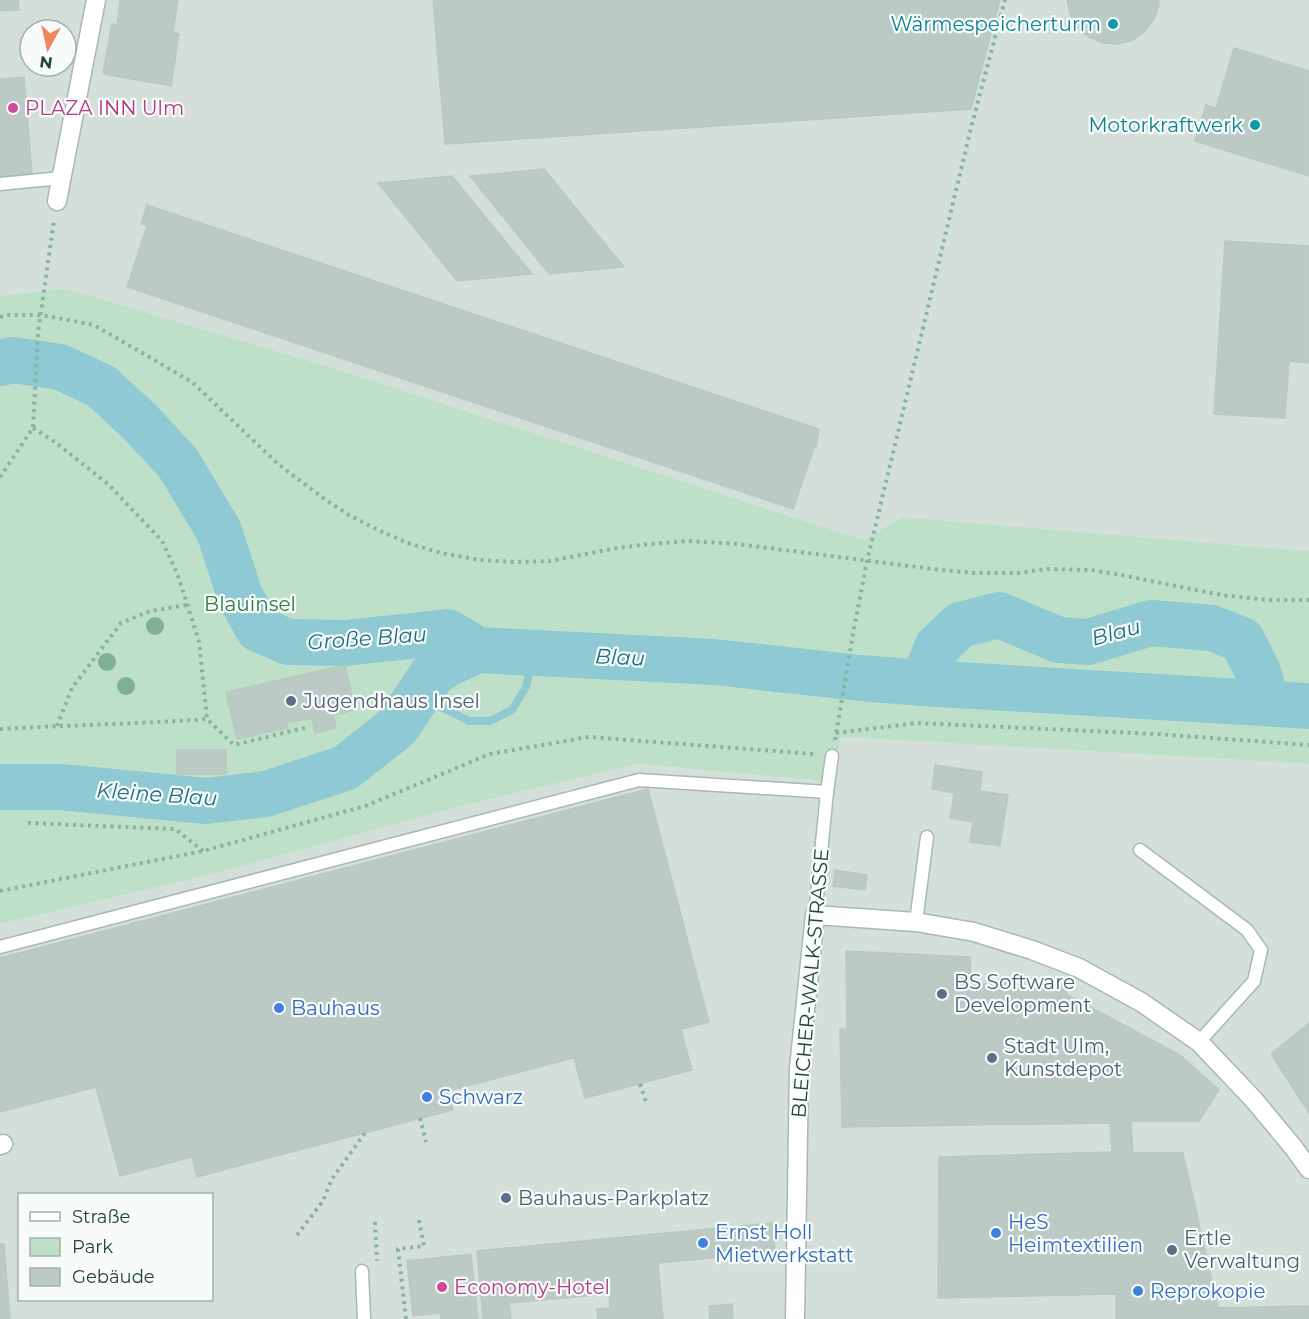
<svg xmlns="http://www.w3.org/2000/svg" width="1309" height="1319" font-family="Montserrat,sans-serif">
  <rect width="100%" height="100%" fill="#e6efeb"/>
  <g fill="#d4dfda" fill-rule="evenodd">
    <path d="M0 0H1309V551L901 517 864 540 340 370 65 288 0 296ZM30 30H66V66H30Z"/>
    <path d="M841 737 1309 764V1319H0V924L209 875 458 807 638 764 832 782ZM20 1194H212V1300H20Z"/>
  </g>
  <path fill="#bfe0c8" d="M65 288 340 370 864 540 901 517 1309 551V764L841 737 832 782 638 764 458 807 209 875 0 924V296Z"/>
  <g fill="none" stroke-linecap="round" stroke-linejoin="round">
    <path stroke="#8ec9d4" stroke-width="8" d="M418 697 445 709 469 721H490L512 710 526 687 533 653"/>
    <g stroke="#8ec9d4" stroke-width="46">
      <path d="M0 363 13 360 60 367 101 386 140 422 178 463 219 531 240 596 258 629 288 642 345 643 447 632 478 650 714 662 860 678 923 683 1309 706"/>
      <path d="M923 683 937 647 960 625 999 615 1059 640 1088 642 1151 623 1212 628 1242 640 1258 672 1267 703"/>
      <path d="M0 787H61L206 801 266 794 345 768 397 727 433 673 449 663 478 650"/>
    </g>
  </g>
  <g fill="#bbcac4" stroke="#b8c9c2" stroke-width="1.5">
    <path d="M0 0H18L19 10 0 11Z"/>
    <path d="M120 0H178L173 32 179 34 171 86 103 74 112 24 117 25Z"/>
    <path d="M433 0H1000L971 109 445 144Z"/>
    <path d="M1067 0H1159V5L1154 19 1145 31 1133 40 1118 44 1103 43 1089 37 1077 28 1070 14Z"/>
    <path d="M1234 48 1309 71V176L1195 141 1206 105 1216 108Z"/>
    <path d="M24 77 32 174 0 177V79Z"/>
    <path d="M544 169 624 267 549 274 470 176Z"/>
    <path d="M452 176 532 274 457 281 378 183Z"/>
    <path d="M147 205 819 429 816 448 141 224Z"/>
    <path d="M147 226 814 448 793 509 127 287Z"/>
    <path d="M1225 241 1309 246V363L1289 361 1285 418 1214 414Z"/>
    <path d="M345 665 355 710 333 715 336 728 315 733 312 718 286 723 287 728 237 739 226 692Z"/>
    <rect x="177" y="750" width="49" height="24"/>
    <path d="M935 765 982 772 980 791 1008 795 1000 846 970 842 973 822 950 818 954 793 932 789Z"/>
    <path d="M648 789 709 1022 448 1091 453 1110 249 1163 244 1143 120 1176 96 1087 0 1112V958Z"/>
    <path d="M835 870 867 875 865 890 833 886Z"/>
    <path d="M846 951 970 957 971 984 1062 981 1068 995 1180 1055 1219 1090 1199 1121H1131L1133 1153H1183L1218 1308 1116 1310V1294L938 1298 939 1157 1112 1152 1110 1123 842 1127 840 1029H847Z"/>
    <path d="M1309 1023V1113L1271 1054Z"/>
    <path d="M681 1030 692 1070 585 1098 574 1058Z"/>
    <path d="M244 1143 249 1163 197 1177 192 1157Z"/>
    <path d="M772 1223 775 1252 658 1263 663 1319H598L597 1309 610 1308 609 1294 509 1303 511 1319H483L477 1251Z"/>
    <path d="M0 1244H4L10 1319H0Z"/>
    <path d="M471 1254 478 1319H441V1313L413 1316 407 1261Z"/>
    <path d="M732 1304 733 1319H710L709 1306Z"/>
    <path d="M1309 1306V1319H1116V1310Z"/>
  </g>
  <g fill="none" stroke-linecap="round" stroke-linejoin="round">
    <defs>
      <g id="lane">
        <path d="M0 184 61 178"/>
        <path d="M1140 850 1247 930 1261 950 1254 981 1199 1042"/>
        <path d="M815 915 827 792 832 756"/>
        <path d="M916 922 927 837"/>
        <path d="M0 947 639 780 827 792"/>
        <path d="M362 1271 364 1319"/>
      </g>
      <g id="street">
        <path d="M57 201 96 0"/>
        <path d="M0 1145 3 1144"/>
        <path d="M795 1319 799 1068 815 915 916 922 974 932 1032 950 1079 968 1141 1002 1199 1042 1254 1100 1293 1147 1309 1169"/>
      </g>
    </defs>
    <use href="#lane" stroke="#a8b8b2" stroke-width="15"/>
    <use href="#street" stroke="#a8b8b2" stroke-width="21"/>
    <g stroke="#86b3a5" stroke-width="4" stroke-dasharray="3 4.5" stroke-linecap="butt">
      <path d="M0 317 8 315H41L94 325 192 382 277 463 323 498 349 515 378 530 408 543 441 553 479 560 515 562 550 561 617 548 650 544 688 541 737 544 933 569 975 573H1018L1047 569 1091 570 1116 574 1221 595 1268 600H1309"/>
      <path d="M33 428 55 442 108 484 162 541 177 573 199 641 207 719 234 745 308 727"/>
      <path d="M0 477 33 428 38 333 54 220"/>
      <path d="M57 726 72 688 121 623 150 611 187 605"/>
      <path d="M0 729C69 725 138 724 207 719"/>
      <path d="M836 733 917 723 1156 734 1309 745"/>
      <path d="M835 740 853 634 867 561 971 128 1005 0"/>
      <path d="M28 823 175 829 203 851"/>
      <path d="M0 891 203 851 365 806 490 754 589 737 814 754"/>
      <path d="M640 1084 647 1105"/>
      <path d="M420 1118 426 1142"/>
      <path d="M375 1222 377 1261"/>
      <path d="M297 1235 323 1201 332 1179 365 1133"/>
      <path d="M406 1319 398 1249 424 1246 418 1216"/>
    </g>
    <use href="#lane" stroke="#fff" stroke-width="12"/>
    <use href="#street" stroke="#fff" stroke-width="18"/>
  </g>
  <g fill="#80af93">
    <circle cx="155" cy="626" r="9"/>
    <circle cx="107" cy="662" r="9"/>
    <circle cx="126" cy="686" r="9"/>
  </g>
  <g fill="#0f9aa8" stroke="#f7fbf9" stroke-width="2">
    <circle cx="1113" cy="24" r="6"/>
    <circle cx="1255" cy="125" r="6"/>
  </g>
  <g fill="#d1479c" stroke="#f7fbf9" stroke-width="2">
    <circle cx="13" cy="108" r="6"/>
    <circle cx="442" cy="1287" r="6"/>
  </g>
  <g fill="#5c6f8a" stroke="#f7fbf9" stroke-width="2">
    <circle cx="291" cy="701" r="6"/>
    <circle cx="942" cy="994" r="6"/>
    <circle cx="992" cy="1058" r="6"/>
    <circle cx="506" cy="1198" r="6"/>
    <circle cx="1172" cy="1250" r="6"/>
  </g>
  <g fill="#3f7fe0" stroke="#f7fbf9" stroke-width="2">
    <circle cx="279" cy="1008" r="6"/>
    <circle cx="427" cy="1097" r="6"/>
    <circle cx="996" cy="1233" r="6"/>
    <circle cx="703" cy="1243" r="6"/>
    <circle cx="1138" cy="1291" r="6"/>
  </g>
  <g text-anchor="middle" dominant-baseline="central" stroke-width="4.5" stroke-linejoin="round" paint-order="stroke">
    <g font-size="20" fill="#0d838f" stroke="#f7fbf9" text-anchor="end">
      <text x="1101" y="24">Wärmespeicherturm</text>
      <text x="1243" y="125">Motorkraftwerk</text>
    </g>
    <g font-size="20" fill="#b23c85" stroke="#f7fbf9" text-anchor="start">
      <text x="25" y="108">PLAZA INN Ulm</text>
      <text x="454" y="1287">Economy-Hotel</text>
    </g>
    <g font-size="20" fill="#2d7a4b" stroke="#f7fbf9">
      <text x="250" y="604">Blauinsel</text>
    </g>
    <g font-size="20" fill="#4e5e75" stroke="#f7fbf9" text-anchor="start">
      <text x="303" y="701">Jugendhaus Insel</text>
      <text x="954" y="982">BS Software<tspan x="954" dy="23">Development</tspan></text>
      <text x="1004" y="1046">Stadt Ulm,<tspan x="1004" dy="23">Kunstdepot</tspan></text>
      <text x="518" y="1198">Bauhaus-Parkplatz</text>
      <text x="1184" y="1238">Ertle<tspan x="1184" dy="23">Verwaltung</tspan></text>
    </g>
    <g font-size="20" fill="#24423a" stroke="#f7fbf9">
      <text transform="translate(810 983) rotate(-85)">BLEICHER-WALK-STRASSE</text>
    </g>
    <g font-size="20" fill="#366cbe" stroke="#f7fbf9" text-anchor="start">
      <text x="291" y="1008">Bauhaus</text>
      <text x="439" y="1097">Schwarz</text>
      <text x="1008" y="1222">HeS<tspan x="1008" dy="23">Heimtextilien</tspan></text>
      <text x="715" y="1232">Ernst Holl<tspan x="715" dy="23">Mietwerkstatt</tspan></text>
      <text x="1150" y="1291">Reprokopie</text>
    </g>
    <g font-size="21" font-style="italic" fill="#1c6f80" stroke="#f7fbf9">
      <text transform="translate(1116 632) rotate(-15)">Blau</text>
      <text transform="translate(367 638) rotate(-4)">Große Blau</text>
      <text transform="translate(620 657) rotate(3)">Blau</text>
      <text transform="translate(157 794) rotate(4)">Kleine Blau</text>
    </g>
  </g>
  <rect x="18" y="1193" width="195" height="108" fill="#f7fbf9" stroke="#a3b1ad" stroke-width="1.5"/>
  <rect x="30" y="1212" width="30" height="9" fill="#ffffff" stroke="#a3b1ad" stroke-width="1.5"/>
  <text x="72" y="1223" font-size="18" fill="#24423a">Straße</text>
  <rect x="30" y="1238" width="30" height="18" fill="#bfe0c8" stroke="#a3b1ad" stroke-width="1.5"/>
  <text x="72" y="1253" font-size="18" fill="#24423a">Park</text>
  <rect x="30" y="1268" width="30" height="18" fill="#bbcac4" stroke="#a3b1ad" stroke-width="1.5"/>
  <text x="72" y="1283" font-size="18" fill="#24423a">Gebäude</text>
  <g transform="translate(48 48) rotate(188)"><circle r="28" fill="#f7fbf9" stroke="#a3b1ad" stroke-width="1.5"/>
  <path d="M0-4.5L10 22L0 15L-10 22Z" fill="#f4845f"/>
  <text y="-9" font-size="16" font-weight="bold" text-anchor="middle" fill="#24423a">N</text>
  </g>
</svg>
